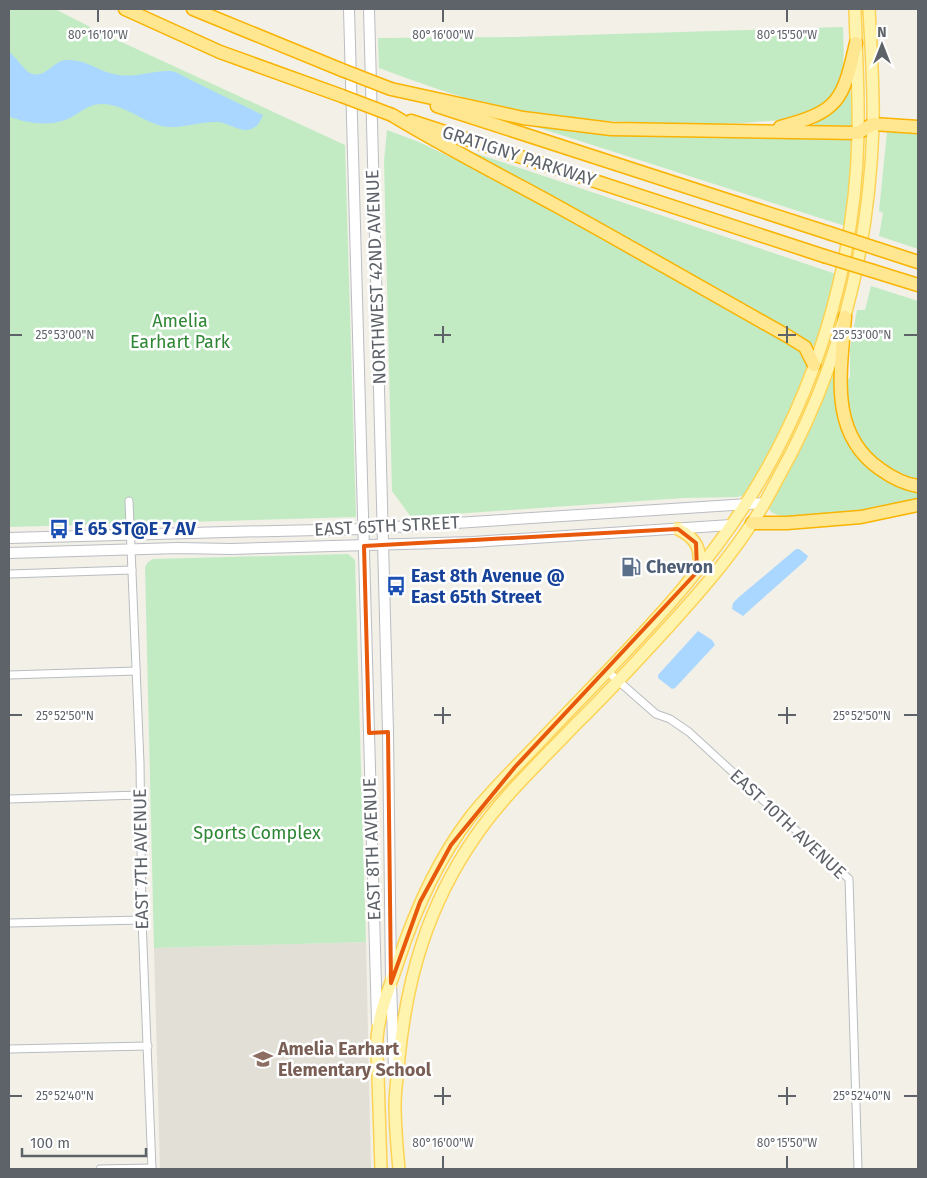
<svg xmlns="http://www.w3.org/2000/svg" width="927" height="1178" font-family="'Fira Sans',sans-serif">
  <rect width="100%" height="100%" fill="#f2f0e7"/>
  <path fill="#e2dfd6" d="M366 942 371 1169H160L154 948Z"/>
  <g fill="#c2ebc4">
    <path d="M9 9H55L104 34 345 145 356 517 9 527Z"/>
    <path d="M843 27C844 58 847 85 821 107 805 121 775 120 755 122 720 125 685 124 649 123 597 121 545 118 494 106 455 96 417 82 379 68L378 38 515 37Z"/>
    <path d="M850 86 853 121C853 128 848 127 842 127V125H813C833 112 838 107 850 86Z"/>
    <path d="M530 125 842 136 851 140 853 142 845 226Z"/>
    <path d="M387 130 419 142 500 181 797 346 808 366 806 372 789 414 770 455 745 494 742 496 737 497 683 498 411 517 392 491 384 161Z"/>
    <path d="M887 132 918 134V249L879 236 883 213 879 211Z"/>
    <path d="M463 149 836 274 827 310 815 347 803 339Z"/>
    <path d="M871 286 918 301V480L895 473 871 456 853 430 844 381 850 378V348L857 310H865Z"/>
    <path d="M836 364V395L879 475C891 484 903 490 918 492V499C878 509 839 515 798 516 791 516 781 517 775 514 771 513 769 509 768 506 796 461 815 413 835 365Z"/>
    <path d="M348 554 355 560 366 942 154 948 145 567 148 562 153 559Z"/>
  </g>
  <g fill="#aad7ff">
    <path d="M9 52C16 57 25 71 30 73 46 80 53 60 67 60 89 60 95 70 114 74 133 79 152 70 171 71 178 72 188 79 195 82 217 93 240 104 263 115 260 121 258 127 251 129 241 133 229 123 218 122 200 121 179 130 161 126 144 121 129 109 111 105 86 100 81 116 62 121 46 126 24 123 9 116Z"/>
    <path d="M796 549H799L808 556 806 560 743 616 732 609 733 603 739 597Z"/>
    <path d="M698 631 712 640 715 645 675 688 672 689 658 678V675Z"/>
  </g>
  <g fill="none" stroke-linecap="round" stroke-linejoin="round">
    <defs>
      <g id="minor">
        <path d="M129 501 140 763 142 920 152 1169"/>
        <path d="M9 574 132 570"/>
        <path d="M607 671 656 714 670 719 689 732 849 879 858 1169"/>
        <path d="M9 675 136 671"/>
        <path d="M9 799 140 795"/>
        <path d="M9 923 142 920"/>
        <path d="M9 1049 148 1046"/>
        <path d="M100 1169 152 1168"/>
      </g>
      <g id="secondary">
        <path d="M349 9 377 1022"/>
        <path d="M369 9 388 732 391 983 394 1068"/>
        <path d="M9 538 227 532 363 529 764 503"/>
        <path d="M9 553 178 548 231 549 473 542 731 525"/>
      </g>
      <g id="primary">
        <path d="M678 529C697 539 702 549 698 570"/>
        <path d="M381 1169C380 1139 379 1108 378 1077 378 1064 376 1051 377 1038 379 1012 390 986 398 962 415 910 438 859 471 816 494 787 522 761 547 734 625 652 709 572 765 472 823 370 856 251 858 134 859 92 856 50 855 9"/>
        <path d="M399 1169C397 1148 395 1125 395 1104 395 1089 398 1073 399 1058 407 977 428 905 475 837 503 796 541 761 575 725 608 693 639 659 670 625 699 593 728 560 752 523 762 509 770 493 778 478 840 368 869 252 873 127 874 88 871 48 869 9"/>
      </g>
      <g id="motorway">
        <path d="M125 9 220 52 342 96"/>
        <path d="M193 9 342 70"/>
        <path d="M391 89 523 118 611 129 858 133 873 124 918 127"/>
        <path d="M437 106 829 233"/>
        <path d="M392 115C445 147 500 175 555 205 633 248 711 293 789 337L805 347 814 365"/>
        <path d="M411 121 824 256"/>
        <path d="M780 127C839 112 843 100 856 43"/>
        <path d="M878 249 918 262"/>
        <path d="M873 271 918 285"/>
        <path d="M845 317C841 371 828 433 880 469 891 477 904 484 918 486"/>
        <path d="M752 523H787L861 517 918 505"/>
      </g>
    </defs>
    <use href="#minor" stroke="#b9bdc1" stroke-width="9"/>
    <use href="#secondary" stroke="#babdc3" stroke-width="12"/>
    <use href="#primary" stroke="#fdd355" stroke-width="14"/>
    <use href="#motorway" stroke="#f9b300" stroke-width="15"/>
    <use href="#minor" stroke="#fff" stroke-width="7"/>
    <use href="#secondary" stroke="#fff" stroke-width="10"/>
    <use href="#primary" stroke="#fff4af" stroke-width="11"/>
    <use href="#motorway" stroke="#ffe691" stroke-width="12"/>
    <defs>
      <g id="motorway-bridge">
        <path d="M342 70 391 89"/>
        <path d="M342 96 392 115"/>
        <path d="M829 233 878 249"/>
        <path d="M824 256 873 271"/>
      </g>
    </defs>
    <use href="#motorway-bridge" stroke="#f9b300" stroke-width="15" stroke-linecap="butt"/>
    <use href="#motorway-bridge" stroke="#ffe691" stroke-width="12"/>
  </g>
  <path fill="none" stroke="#e8590c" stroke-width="4" stroke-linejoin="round" d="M678 529 696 543 697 572 515 767 451 845 420 902 391 983 388 732 369 733 364 546Z"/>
  <path fill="none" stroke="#5e6369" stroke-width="2" d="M98 10V22M443 10V22M787 10V22M443 326V343M787 326V343M10 335H22M434 335H451M778 335H796M904 335H917M443 707V724M787 707V724M10 715H22M434 715H451M778 715H796M904 715H917M443 1087V1105M787 1087V1105M10 1096H22M434 1096H451M778 1096H796M904 1096H917M443 1156V1168M787 1156V1168"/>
  <defs>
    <symbol id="bus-bare" viewBox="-9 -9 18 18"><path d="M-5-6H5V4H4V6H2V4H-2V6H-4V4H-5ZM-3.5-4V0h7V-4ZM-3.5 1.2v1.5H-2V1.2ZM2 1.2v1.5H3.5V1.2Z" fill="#1a4fb4" stroke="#fff" stroke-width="2.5" paint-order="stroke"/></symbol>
    <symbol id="fuel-bare" viewBox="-9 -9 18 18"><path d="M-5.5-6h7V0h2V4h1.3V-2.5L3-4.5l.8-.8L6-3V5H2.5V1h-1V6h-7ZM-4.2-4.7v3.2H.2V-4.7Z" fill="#5c6f8a" stroke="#fff" stroke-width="2.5" paint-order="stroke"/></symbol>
    <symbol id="school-bare" viewBox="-9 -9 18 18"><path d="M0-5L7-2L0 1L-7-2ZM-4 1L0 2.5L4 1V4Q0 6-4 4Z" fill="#8d6e63" stroke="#fff" stroke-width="2.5" paint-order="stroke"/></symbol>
  </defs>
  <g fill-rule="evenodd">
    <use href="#bus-bare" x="45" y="515" width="28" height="28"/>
    <use href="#fuel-bare" x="617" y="553" width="28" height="28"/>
    <use href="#bus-bare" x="382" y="572" width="28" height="28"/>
    <use href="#school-bare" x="249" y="1045" width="28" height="28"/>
  </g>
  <g text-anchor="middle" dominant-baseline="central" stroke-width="5" stroke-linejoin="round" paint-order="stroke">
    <g font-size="18" fill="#5e6369" stroke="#fff">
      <text transform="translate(519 156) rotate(18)">GRATIGNY PARKWAY</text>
      <text transform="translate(376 277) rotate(-92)">NORTHWEST 42ND AVENUE</text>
      <text transform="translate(387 526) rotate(-3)">EAST 65TH STREET</text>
      <text transform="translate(788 824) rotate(43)">EAST 10TH AVENUE</text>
      <text transform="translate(372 849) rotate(-92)">EAST 8TH AVENUE</text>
      <text transform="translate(141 859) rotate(-91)">EAST 7TH AVENUE</text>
    </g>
    <g font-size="18" fill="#2f8735" stroke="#fff">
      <text x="180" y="321">Amelia<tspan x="180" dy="21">Earhart Park</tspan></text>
      <text x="257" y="833">Sports Complex</text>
    </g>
    <g font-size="18" font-weight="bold" fill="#164399" stroke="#fff" text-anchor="start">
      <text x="74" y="529">E 65 ST@E 7 AV</text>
      <text x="411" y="576">East 8th Avenue @<tspan x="411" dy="21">East 65th Street</tspan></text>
    </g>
    <g font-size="18" font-weight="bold" fill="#4e5e75" stroke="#fff" text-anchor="start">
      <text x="646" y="567">Chevron</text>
    </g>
    <g font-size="18" font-weight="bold" fill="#785e54" stroke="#fff" text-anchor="start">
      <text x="278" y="1049">Amelia Earhart<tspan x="278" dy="21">Elementary School</tspan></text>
    </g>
  </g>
  <g font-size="12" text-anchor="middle" fill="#5e6369" stroke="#fff" stroke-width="5" stroke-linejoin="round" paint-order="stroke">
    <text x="98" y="39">80°16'10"W</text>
    <text x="443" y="39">80°16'00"W</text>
    <text x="787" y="39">80°15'50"W</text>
    <text x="65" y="339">25°53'00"N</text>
    <text x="862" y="339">25°53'00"N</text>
    <text x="65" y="720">25°52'50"N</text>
    <text x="862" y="720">25°52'50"N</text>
    <text x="65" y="1100">25°52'40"N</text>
    <text x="862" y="1100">25°52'40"N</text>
    <text x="443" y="1147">80°16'00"W</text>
    <text x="787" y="1147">80°15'50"W</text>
  </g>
  <rect width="927" height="1178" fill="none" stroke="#5e6369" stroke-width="20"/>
  <g transform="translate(882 45)" stroke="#ffffff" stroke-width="4" paint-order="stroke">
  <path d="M0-4L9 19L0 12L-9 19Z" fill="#5e6369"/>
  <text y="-8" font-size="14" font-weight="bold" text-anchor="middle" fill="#5e6369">N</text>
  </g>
  <path d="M22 1148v8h124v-8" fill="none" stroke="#5e6369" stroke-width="2.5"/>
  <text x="30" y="1148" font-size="15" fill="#5e6369" stroke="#ffffff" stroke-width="4" paint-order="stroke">100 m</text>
</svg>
